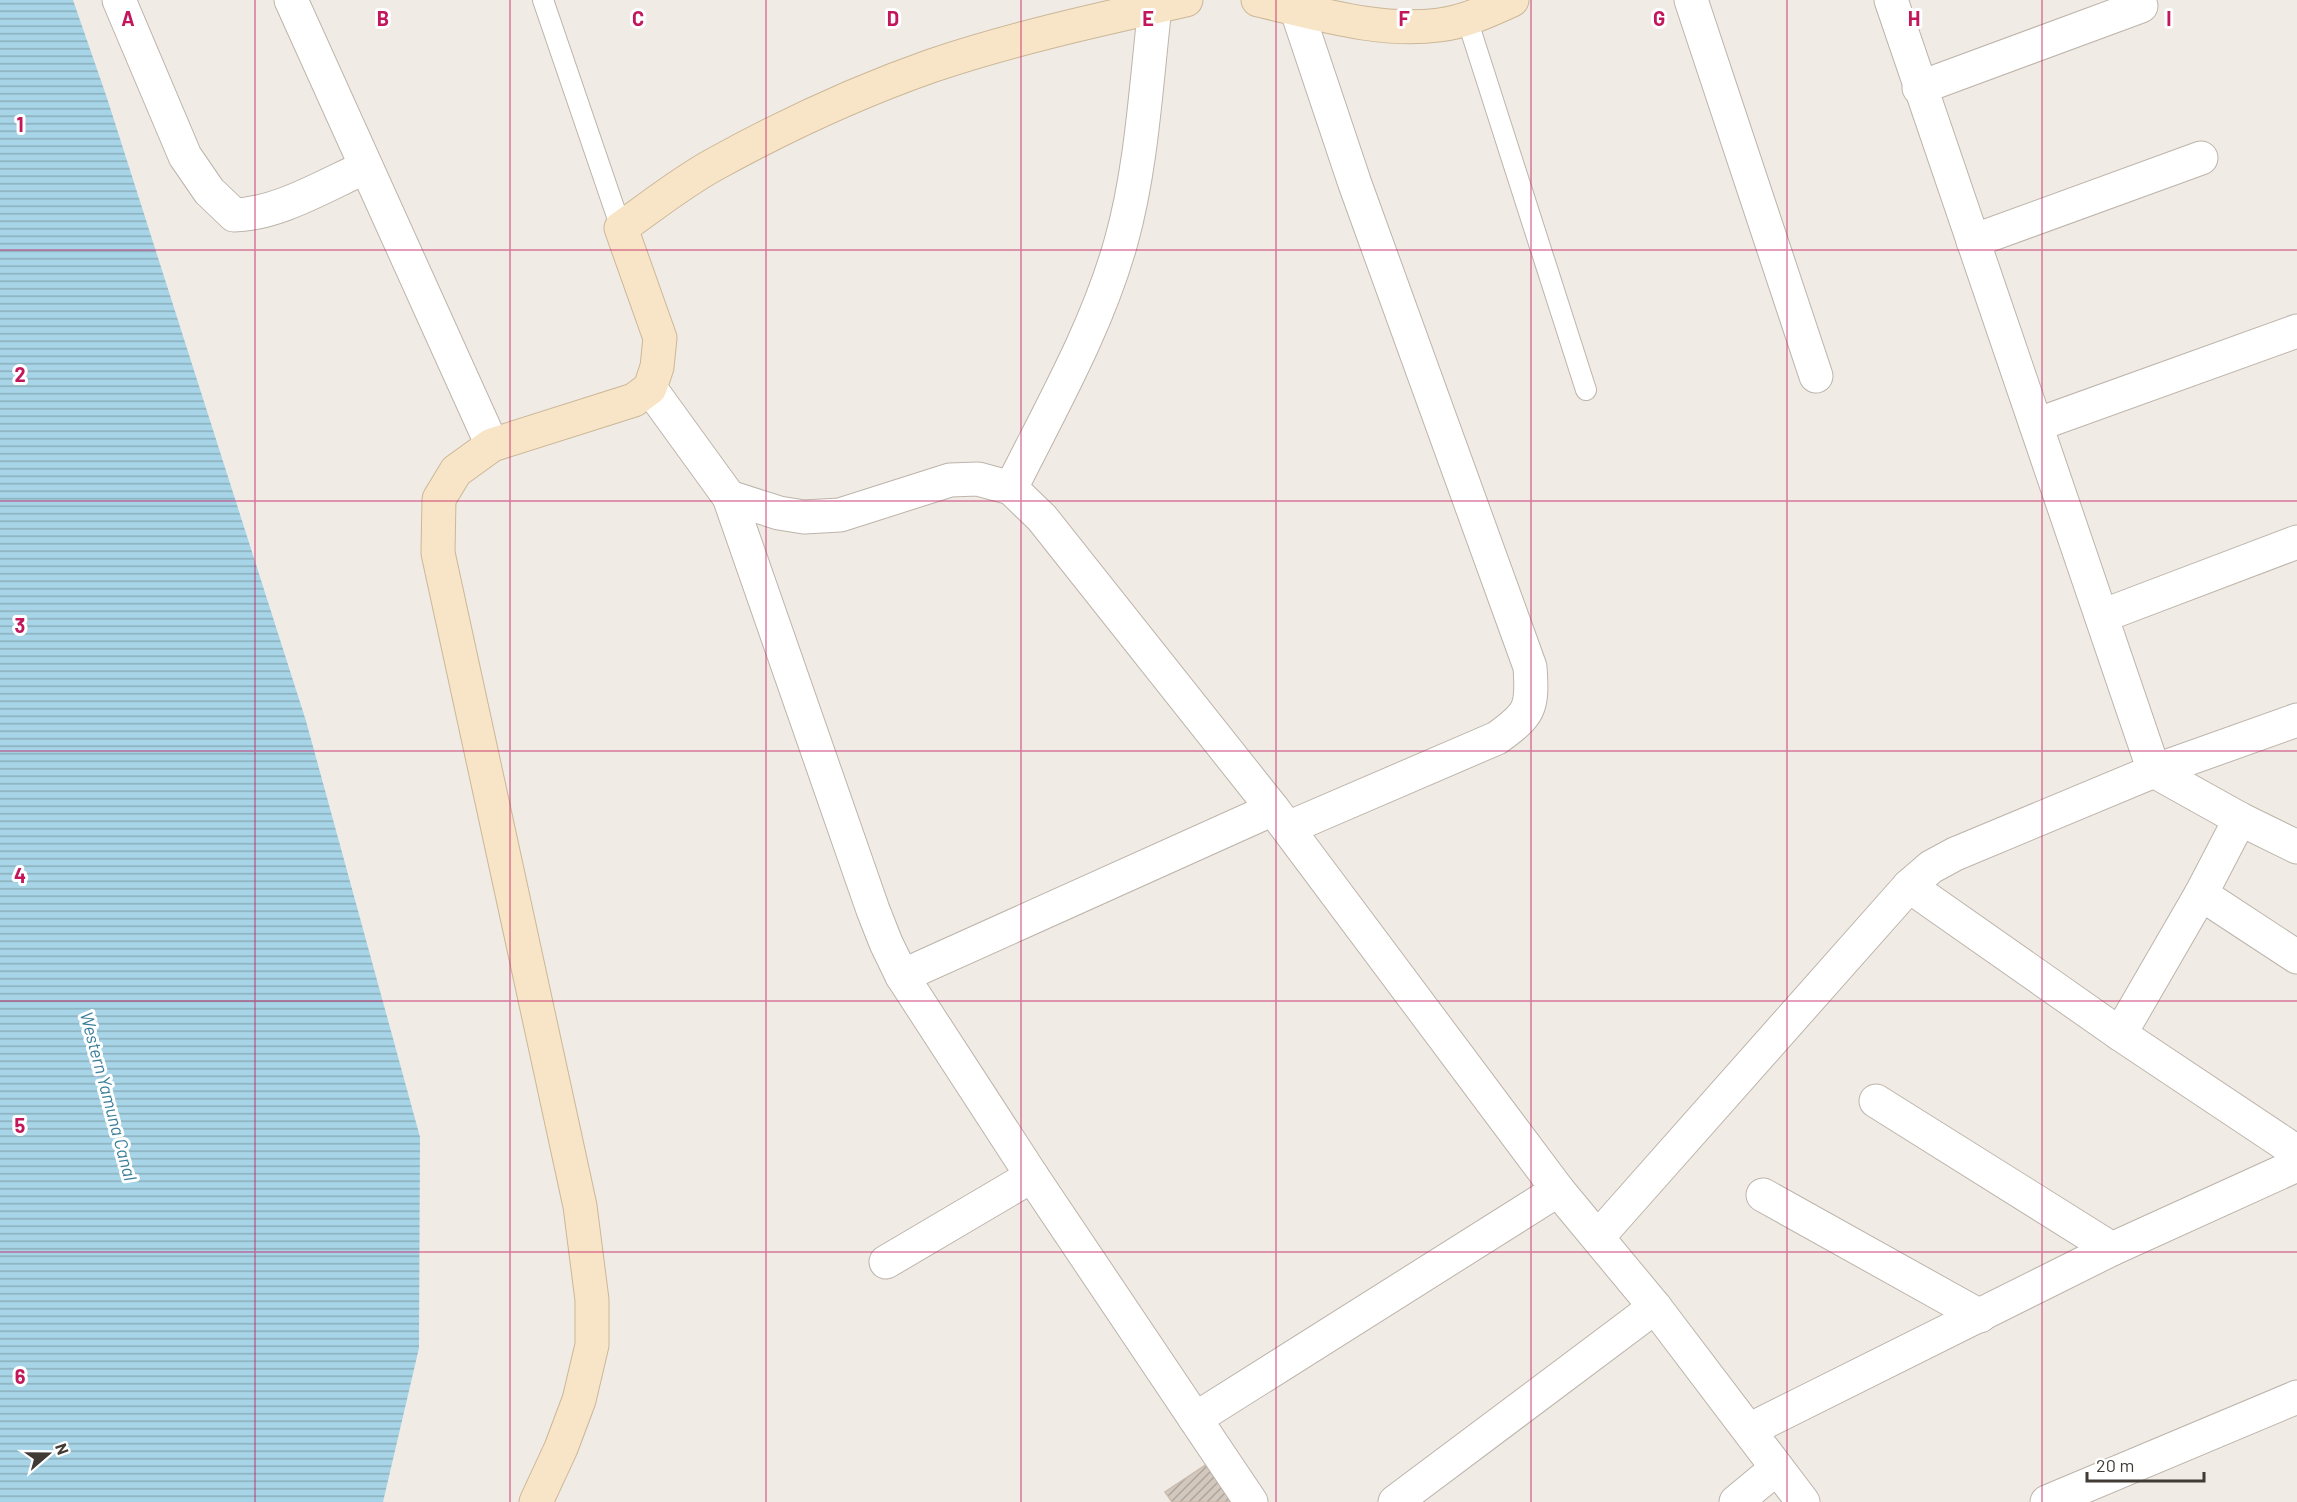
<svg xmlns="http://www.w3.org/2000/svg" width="2297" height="1502" font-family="Barlow,sans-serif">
  <defs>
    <pattern id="water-rules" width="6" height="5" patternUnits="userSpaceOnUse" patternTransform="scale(1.5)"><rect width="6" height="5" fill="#a7d5e7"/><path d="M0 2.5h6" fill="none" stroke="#8aaebc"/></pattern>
    <pattern id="building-hatch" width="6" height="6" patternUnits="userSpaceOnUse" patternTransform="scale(1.5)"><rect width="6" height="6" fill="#d3c8be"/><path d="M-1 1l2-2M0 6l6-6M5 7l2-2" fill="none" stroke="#ada49b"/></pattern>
  </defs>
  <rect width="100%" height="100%" fill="#f0ebe4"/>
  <path fill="url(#water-rules)" d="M0 0H73L107 98 306 721 420 1137 419 1348 383 1502H0Z"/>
  <path fill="url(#building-hatch)" stroke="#cabcaf" stroke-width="1.5" d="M1210 1462 1236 1502H1172L1165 1492Z"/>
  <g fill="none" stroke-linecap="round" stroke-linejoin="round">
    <defs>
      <g id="lane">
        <path d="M543 0 621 228"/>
        <path d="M1467 19 1586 390"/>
      </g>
      <g id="street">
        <path d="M119 0 185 156 209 191 234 215C279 214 325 185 366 167"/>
        <path d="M291 0 492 445"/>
        <path d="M1691 0 1816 376"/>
        <path d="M1891 0 2154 771 2240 819 2297 847"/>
        <path d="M1919 88 2141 6"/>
        <path d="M1973 241 2201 158"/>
        <path d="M650 388 729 497 779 513 804 517 840 515 950 480 978 479 1011 488 1042 518 1273 809 1558 1190 1655 1307 1803 1502"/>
        <path d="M2036 425 2297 331"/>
        <path d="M1011 488C1051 408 1097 328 1121 242 1142 167 1146 84 1155 7"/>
        <path d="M729 497 873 910 886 943 902 976 1032 1176 1251 1502"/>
        <path d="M2102 616 2297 542"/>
        <path d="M1288 828 1497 738C1530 714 1533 709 1530 667L1355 184 1296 8"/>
        <path d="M1909 886 2120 1034 2297 1152"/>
        <path d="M2201 894 2297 957"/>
        <path d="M902 976 1273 809"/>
        <path d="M2120 1034 2201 894 2240 819"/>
        <path d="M1876 1101 2112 1249"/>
        <path d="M1763 1195 1980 1316"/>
        <path d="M1598 1237 1909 886 1931 867 1955 854 2154 771 2297 720"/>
        <path d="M886 1262 1032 1176"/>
        <path d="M1195 1419 1558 1190"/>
        <path d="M1749 1430 2112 1249 2297 1165"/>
        <path d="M1395 1502 1655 1307"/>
        <path d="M1736 1502 1777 1468"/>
        <path d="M2047 1502 2297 1397"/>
      </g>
      <g id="secondary">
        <path d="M1258 0C1316 13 1379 33 1439 25 1464 22 1488 11 1512 0"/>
        <path d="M536 1502 561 1448 579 1400 592 1345V1300L580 1206 438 553 439 499 456 471 492 445 634 400 650 388 657 367 660 338 621 228C652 206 682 182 715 164 784 126 857 92 931 66 1014 38 1101 19 1186 0"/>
      </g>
    </defs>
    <use href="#lane" stroke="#bdb4ab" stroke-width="22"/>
    <use href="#street" stroke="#bdb4ab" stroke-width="35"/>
    <use href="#secondary" stroke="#cbb798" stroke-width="35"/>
    <use href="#lane" stroke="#fff" stroke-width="20"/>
    <use href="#street" stroke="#fff" stroke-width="33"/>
    <use href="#secondary" stroke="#f8e5c7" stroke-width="33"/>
  </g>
  <path fill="none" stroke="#c2185b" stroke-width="1.5" stroke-opacity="0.55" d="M255 0V1502M510 0V1502M766 0V1502M1021 0V1502M1276 0V1502M1531 0V1502M1787 0V1502M2042 0V1502M0 250H2297M0 501H2297M0 751H2297M0 1001H2297M0 1252H2297"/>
  <g text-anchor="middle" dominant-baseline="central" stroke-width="6" stroke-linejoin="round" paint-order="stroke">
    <g font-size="18" font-style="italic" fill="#397e99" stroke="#fff">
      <text transform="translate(109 1096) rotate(75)">Western Yamuna Canal</text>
    </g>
  </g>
  <g font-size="20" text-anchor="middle" font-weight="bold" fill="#c2185b" stroke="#fff" stroke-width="6" stroke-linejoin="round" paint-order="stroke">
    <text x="128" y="26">A</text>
    <text x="383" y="26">B</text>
    <text x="638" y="26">C</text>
    <text x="893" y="26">D</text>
    <text x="1148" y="26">E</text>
    <text x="1404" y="26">F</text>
    <text x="1659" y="26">G</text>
    <text x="1914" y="26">H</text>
    <text x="2169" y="26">I</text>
    <text x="20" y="132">1</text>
    <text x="20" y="382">2</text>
    <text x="20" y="633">3</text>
    <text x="20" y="883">4</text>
    <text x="20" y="1133">5</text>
    <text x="20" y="1384">6</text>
  </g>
  <g transform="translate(48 1454) rotate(70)" stroke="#ffffff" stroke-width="4.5" paint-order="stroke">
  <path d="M0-4.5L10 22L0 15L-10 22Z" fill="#413b35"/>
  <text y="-9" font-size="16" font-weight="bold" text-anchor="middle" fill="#413b35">N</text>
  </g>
  <path d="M2087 1472v9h117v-9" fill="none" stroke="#413b35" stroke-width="3"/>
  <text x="2096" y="1472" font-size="18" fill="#413b35" stroke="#ffffff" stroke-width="4.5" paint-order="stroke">20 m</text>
</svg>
